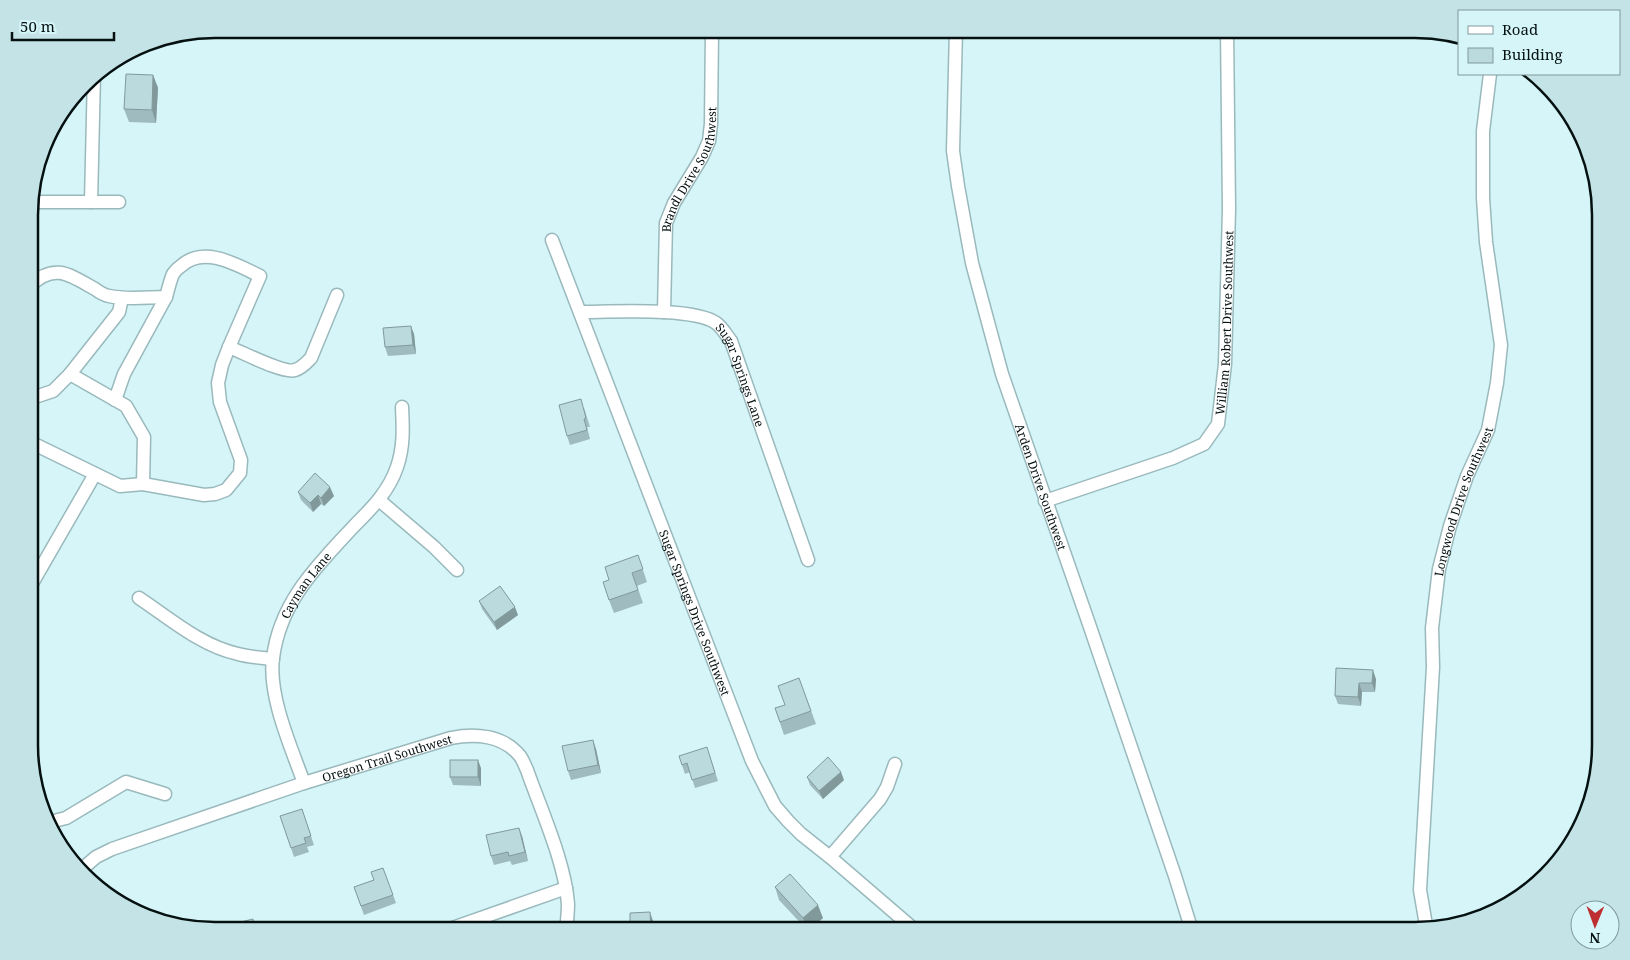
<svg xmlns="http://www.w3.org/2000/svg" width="1630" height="960" font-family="'Noto Serif',serif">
  <rect width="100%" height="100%" fill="#d5f5f9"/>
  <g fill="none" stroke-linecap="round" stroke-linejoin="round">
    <defs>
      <g id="minor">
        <path id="s1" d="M956 29 953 151 958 186 972 263 1002 374 1089 624 1175 876 1192 931"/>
        <path d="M30 202H119"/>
        <path d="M91 202 94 74"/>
        <path id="s2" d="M552 240 752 761 775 806 788 821 801 834 830 857 916 931"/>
        <path d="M30 286C54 262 70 275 95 289 99 292 104 295 109 296 127 300 148 297 166 297 168 290 170 281 173 274 175 271 178 268 181 266 204 245 237 265 260 276L229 347 222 365 218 383 220 402 241 460 240 473 226 490 215 494 204 495 143 484 120 486 30 442"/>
        <path id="s3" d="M580 312C611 312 693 307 716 323 722 327 727 336 731 341L808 560"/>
        <path id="s4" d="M664 312 666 223 674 203 702 157 709 141 711 124 712 29"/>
        <path d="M229 347C242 352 284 374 295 370 302 368 306 363 311 358L337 295"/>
        <path d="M70 374 119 312 122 298"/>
        <path d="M30 398H32L53 391 70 374 126 406 144 437 143 484"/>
        <path d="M115 400 124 374 166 297"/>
        <path d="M379 500 434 547 457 570"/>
        <path id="s5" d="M1045 501 1173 458 1204 444 1218 424 1225 364 1229 209 1227 29"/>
        <path d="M30 587 95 474"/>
        <path d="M139 598C169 618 201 646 238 654 249 657 261 658 273 659"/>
        <path id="s6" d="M304 783C291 747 268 696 273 658 280 601 318 565 355 525 372 508 389 491 397 467 404 447 403 428 402 407"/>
        <path d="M50 822 66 818 126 782 165 794"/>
        <path d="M830 857 880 799 887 787 895 764"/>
        <path id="s7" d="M82 869 96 857 112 849 304 783 451 738C475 733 503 735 520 756 523 760 525 766 527 770 541 810 565 862 568 904 568 913 567 922 566 931"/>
        <path d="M444 931 566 888"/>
        <path id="s8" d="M1427 931 1420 890 1433 667 1432 628 1439 569 1450 526 1467 476 1488 430 1497 383 1501 345 1486 242 1483 198V131L1490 74"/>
      </g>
    </defs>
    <use href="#minor" stroke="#9ab9bc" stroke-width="15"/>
    <use href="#minor" stroke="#fff" stroke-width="12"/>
  </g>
  <g fill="#a0bbbf">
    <path d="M153 75 158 88 156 123 129 122 124 109Z"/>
    <path d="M414 334 416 354 388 356 385 347Z"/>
    <path d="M584 408 590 427H587L590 439 570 445 567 436Z"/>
    <path d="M298 492 334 496 324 506 321 504 313 512 301 500Z"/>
    <path d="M638 555 647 582 637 586 643 603 614 613 609 600V580Z"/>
    <path d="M479 601 518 615 497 630 482 609Z"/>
    <path d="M1336 668 1376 679 1375 692H1362L1361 706 1338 704 1335 696Z"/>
    <path d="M799 678 816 724 784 735 775 708 785 705Z"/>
    <path d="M596 749 601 773 571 780 568 771Z"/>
    <path d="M679 756H710L718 781 695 788 690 772 685 774Z"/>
    <path d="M481 768V786L453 785 450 777Z"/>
    <path d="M807 777 844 780 823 799 810 785Z"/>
    <path d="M302 809 314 845 307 847 309 852 294 857 291 848Z"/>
    <path d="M522 836 528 861 512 865 510 861 494 865 491 856Z"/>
    <path d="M383 868 396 903 364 915 354 887 374 880Z"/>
    <path d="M775 887 823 918 808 931 779 900Z"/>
  </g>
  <g fill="#82999b">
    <path d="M153 75 158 88 156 123 152 110Z"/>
    <path d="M411 326 414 334 416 354 413 345Z"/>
    <path d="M330 487 334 496 324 506 321 498Z"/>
    <path d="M318 495 321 504 313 512 310 503Z"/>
    <path d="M515 607 518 615 497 630 494 622Z"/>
    <path d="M1373 670 1376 679 1375 692 1372 683Z"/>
    <path d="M1359 683 1362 692 1361 706 1358 697Z"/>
    <path d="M593 740 596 749 601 773 598 765Z"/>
    <path d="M478 760 481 768V786L478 777Z"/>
    <path d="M841 772 844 780 823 799 819 791Z"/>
    <path d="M519 828 522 836 528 861 525 852Z"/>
    <path d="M818 905 823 918 808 931 803 918Z"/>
    <path d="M650 912 653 921 654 931H651Z"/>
  </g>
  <g fill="#badade" stroke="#82999b">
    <path d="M126 74 153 75 152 110 124 109Z"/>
    <path d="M411 326 413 345 385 347 383 328Z"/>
    <path d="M581 399 586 418 584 419 587 430 567 436 559 405Z"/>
    <path d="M315 473 330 487 321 498 318 495 310 503 298 492Z"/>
    <path d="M638 555 643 569 632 573 638 590 609 600 603 582 609 580 605 567Z"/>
    <path d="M500 586 515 607 494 622 479 601Z"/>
    <path d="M1336 668 1373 670 1372 683H1359L1358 697 1335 696Z"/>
    <path d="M799 678 811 711 780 722 775 708 785 705 778 686Z"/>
    <path d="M593 740 598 765 568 771 562 746Z"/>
    <path d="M707 747 715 773 692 780 687 763 682 765 679 756Z"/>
    <path d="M828 757 841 772 819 791 807 777Z"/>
    <rect x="450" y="760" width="28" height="17"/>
    <path d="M302 809 311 836 304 838 306 843 291 848 280 816Z"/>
    <path d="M519 828 525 852 509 856 508 852 491 856 486 835Z"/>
    <path d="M383 868 393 895 361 906 354 887 374 880 371 872Z"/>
    <path d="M790 874 818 905 803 918 775 887Z"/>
    <path d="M650 912 651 931H630V913Z"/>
    <path d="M253 919 256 931H226L224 926Z"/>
  </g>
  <g text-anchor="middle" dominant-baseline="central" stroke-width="4" stroke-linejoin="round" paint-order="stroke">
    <g font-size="12" fill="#051011" stroke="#d5f5f9">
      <text stroke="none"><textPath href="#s4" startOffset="148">Brandl Drive Southwest</textPath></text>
      <text stroke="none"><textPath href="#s5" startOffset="295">William Robert Drive Southwest</textPath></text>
      <text stroke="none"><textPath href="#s3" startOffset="196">Sugar Springs Lane</textPath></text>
      <text stroke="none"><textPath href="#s1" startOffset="470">Arden Drive Southwest</textPath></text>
      <text stroke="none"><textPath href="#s8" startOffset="435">Longwood Drive Southwest</textPath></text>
      <text stroke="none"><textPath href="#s6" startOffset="211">Cayman Lane</textPath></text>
      <text stroke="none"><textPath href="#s2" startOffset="399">Sugar Springs Drive Southwest</textPath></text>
      <text stroke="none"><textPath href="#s7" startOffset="326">Oregon Trail Southwest</textPath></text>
    </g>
  </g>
  <path d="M0 0H1630V960H0ZM215 38H1415A177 177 0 0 1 1592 215V745A177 177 0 0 1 1415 922H215A177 177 0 0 1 38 745V215A177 177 0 0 1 215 38Z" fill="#c4e3e6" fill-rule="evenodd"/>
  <path fill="none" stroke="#051011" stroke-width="2.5" d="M215 38H1415A177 177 0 0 1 1592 215V745A177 177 0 0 1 1415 922H215A177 177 0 0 1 38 745V215A177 177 0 0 1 215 38Z"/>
  <rect x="1458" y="10" width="162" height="65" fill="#d5f5f9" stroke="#82999c"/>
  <rect x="1468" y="26" width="25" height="8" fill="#ffffff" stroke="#82999c"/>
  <text x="1502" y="35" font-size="15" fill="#051011">Road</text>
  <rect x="1468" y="48" width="25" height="15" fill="#badade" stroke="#82999c"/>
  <text x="1502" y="60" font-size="15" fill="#051011">Building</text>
  <g transform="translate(1595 925) rotate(181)"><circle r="24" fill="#d5f5f9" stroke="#82999c"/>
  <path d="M0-4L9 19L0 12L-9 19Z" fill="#be2f31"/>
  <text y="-8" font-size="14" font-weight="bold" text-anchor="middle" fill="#051011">N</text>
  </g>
  <path d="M12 32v8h102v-8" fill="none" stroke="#051011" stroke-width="2.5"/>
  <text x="20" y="32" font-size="15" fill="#051011" stroke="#d5f5f9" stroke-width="4" paint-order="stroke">50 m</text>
</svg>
